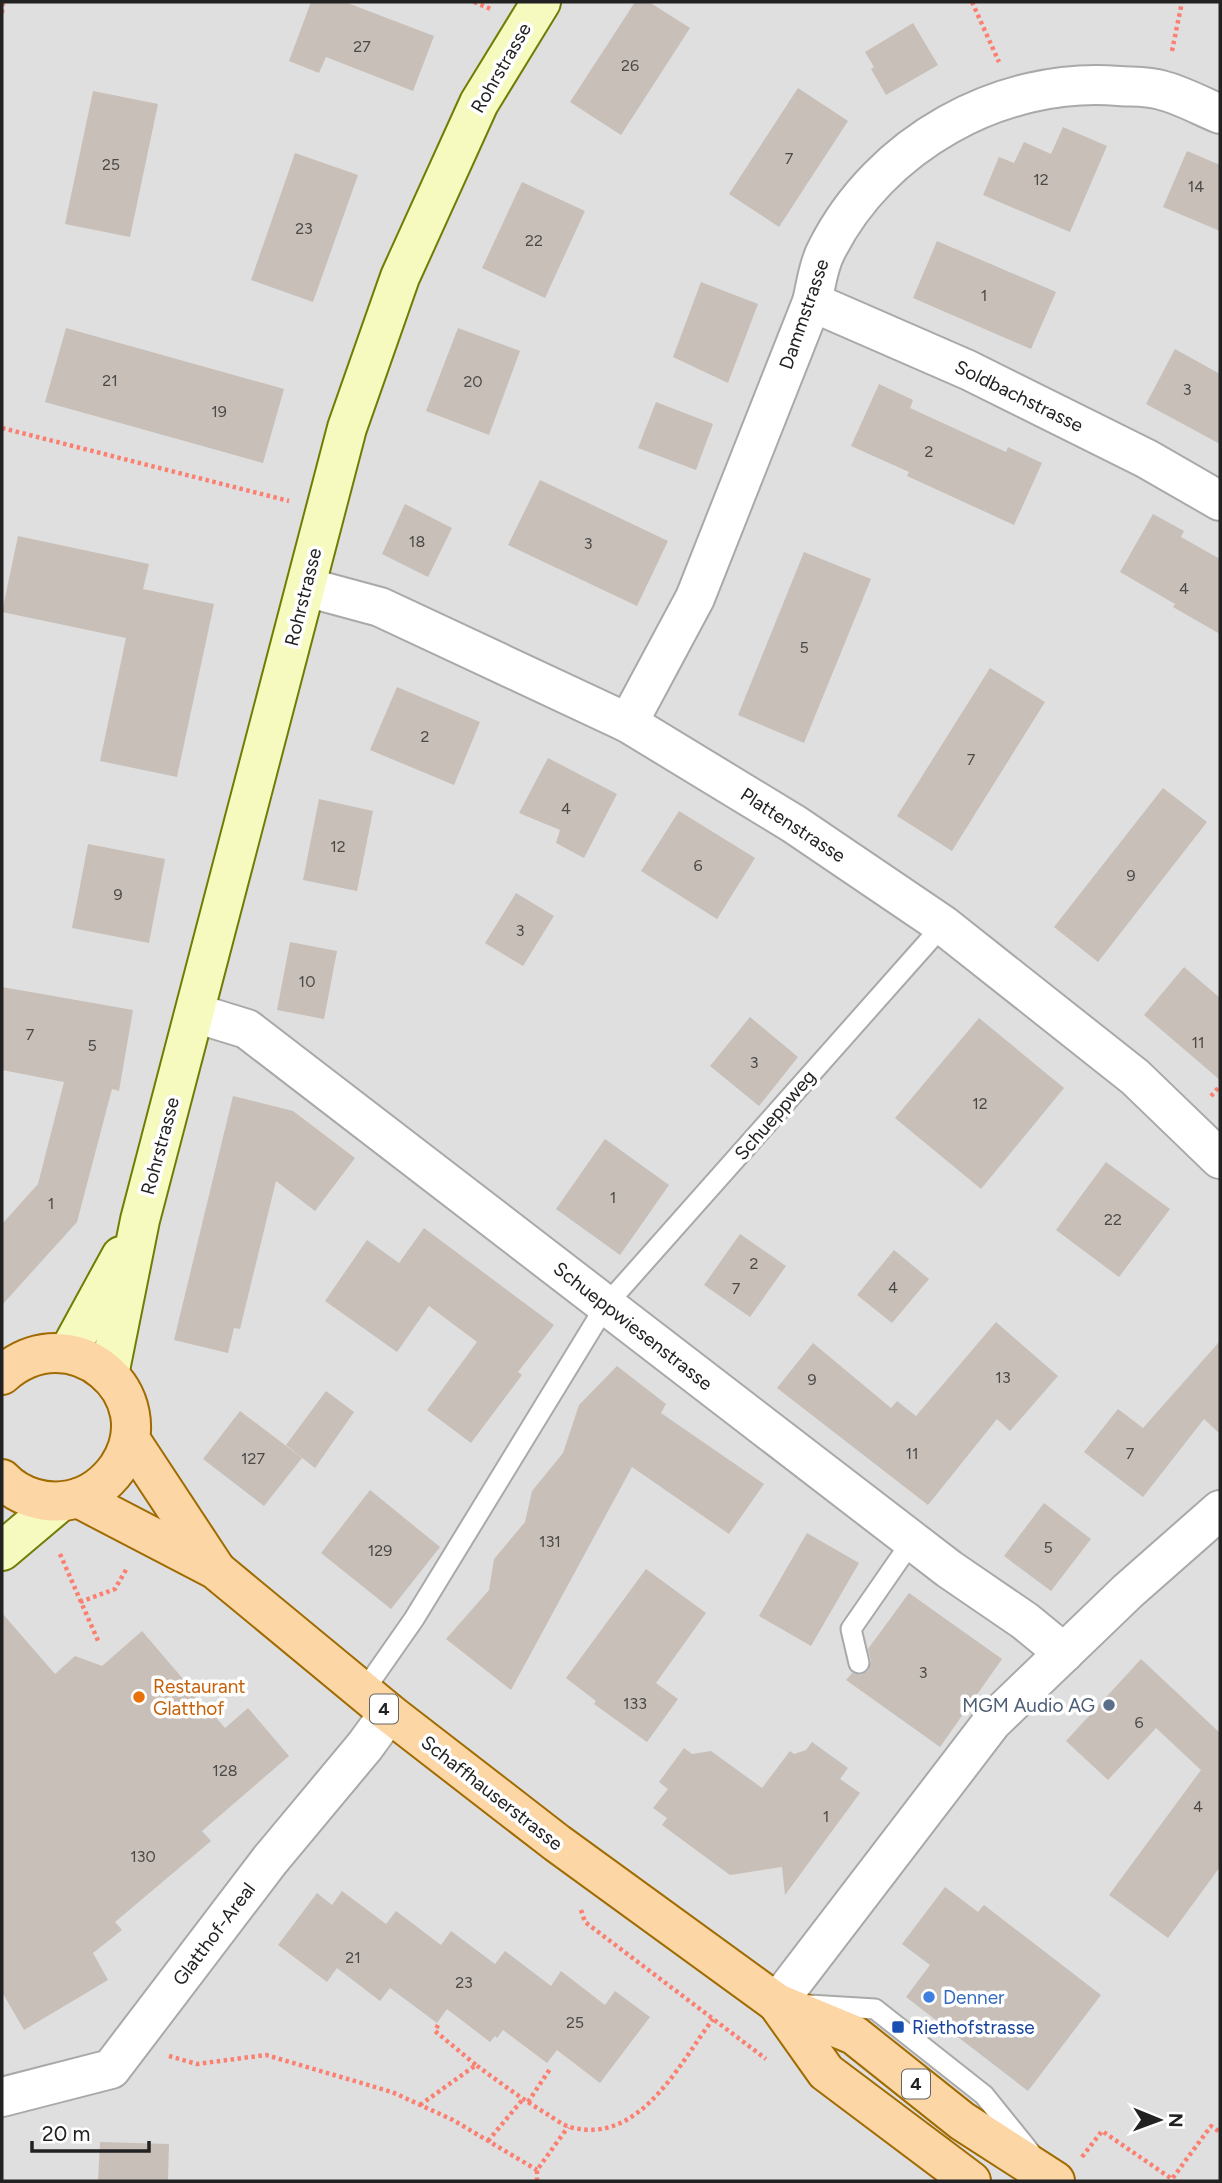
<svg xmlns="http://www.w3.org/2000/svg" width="1222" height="2183" font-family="Figtree,sans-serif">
  <rect width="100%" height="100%" fill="#f2efe9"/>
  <rect fill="#e0dfdf" x="2" y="2" width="1218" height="2179"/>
  <g fill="#c7bfb8">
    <path d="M311 2H345L434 36 413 91 326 57 319 73 289 61Z"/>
    <path d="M635 2H649L690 28 621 135 570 102Z"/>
    <path d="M913 23 938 65 886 95 871 69 874 67 865 52Z"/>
    <path d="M798 88 848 121 779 227 729 194Z"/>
    <path d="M93 91 158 104 130 237 65 224Z"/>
    <path d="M1063 127 1107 146 1070 232 983 195 999 157 1014 163 1024 142 1051 154Z"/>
    <path d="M1187 151 1220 165V231L1163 207Z"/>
    <path d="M295 153 358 175 313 302 251 280Z"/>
    <path d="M522 182 585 211 545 298 482 268Z"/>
    <path d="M937 241 1056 292 1031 349 913 298Z"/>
    <path d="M701 282 758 304 728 383 673 357Z"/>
    <path d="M66 328 284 389 263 463 45 402Z"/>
    <path d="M458 328 520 351 489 435 426 411Z"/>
    <path d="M1175 349 1220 374V444L1146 404Z"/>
    <path d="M879 384 913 400 910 408 1006 452 1008 447 1042 463 1014 525 907 476 909 472 851 446Z"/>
    <path d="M656 402 713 424 696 470 638 448Z"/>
    <path d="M540 480 668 541 637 606 508 545Z"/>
    <path d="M405 504 452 528 428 577 382 554Z"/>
    <path d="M1153 514 1184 531 1181 537 1220 559V634L1173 607 1175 604 1120 572Z"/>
    <path d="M18 536 149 564 143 589 214 604 177 777 100 761 126 638 2 612Z"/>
    <path d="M804 552 871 579 804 743 738 715Z"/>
    <path d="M990 668 1045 702 952 851 897 816Z"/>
    <path d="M397 687 480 722 454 785 370 750Z"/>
    <path d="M548 758 617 794 584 858 556 843 560 830 519 813Z"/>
    <path d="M1163 788 1207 822 1098 962 1054 927Z"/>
    <path d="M319 799 373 811 357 891 303 880Z"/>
    <path d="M679 811 755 858 717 919 641 871Z"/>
    <path d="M88 844 165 859 149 943 72 928Z"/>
    <path d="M516 893 554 916 523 966 485 943Z"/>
    <path d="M290 942 337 951 324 1019 277 1010Z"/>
    <path d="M1184 967 1220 998V1080L1144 1015Z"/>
    <path d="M2 987 133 1010 119 1091 112 1089 77 1222 2 1305V1224L38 1184 64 1082 2 1070Z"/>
    <path d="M750 1017 798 1057 759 1106 710 1066Z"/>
    <path d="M979 1018 1064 1088 981 1189 895 1118Z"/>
    <path d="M233 1096 293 1111 355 1158 315 1211 276 1181 240 1329 234 1328 228 1353 174 1340Z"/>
    <path d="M605 1139 669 1185 620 1255 556 1209Z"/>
    <path d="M1106 1162 1170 1209 1119 1277 1056 1230Z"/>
    <path d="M424 1228 554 1325 518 1372 522 1375 471 1443 427 1410 477 1342 429 1306 397 1352 325 1301 367 1240 399 1263Z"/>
    <path d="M740 1234 786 1266 750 1317 704 1285Z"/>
    <path d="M894 1250 929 1279 892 1323 857 1295Z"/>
    <path d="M996 1322 1058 1376 1010 1431 997 1419 928 1505 777 1388 813 1343 891 1408 897 1401 916 1416Z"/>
    <path d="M1220 1341V1434L1204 1419 1143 1497 1084 1452 1118 1409 1143 1428Z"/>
    <path d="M617 1366 666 1404 661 1413 764 1484 729 1534 632 1467 511 1690 446 1639 489 1590 494 1559 525 1522 532 1491 563 1453 579 1405Z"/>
    <path d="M326 1391 354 1412 315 1468 286 1445Z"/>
    <path d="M240 1411 302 1458 264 1506 203 1459Z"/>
    <path d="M370 1490 440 1547 391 1609 321 1553Z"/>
    <path d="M1044 1503 1091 1539 1051 1591 1004 1556Z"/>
    <path d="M807 1533 859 1563 811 1646 759 1616Z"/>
    <path d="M646 1569 706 1613 656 1683 678 1699 647 1742 594 1704 596 1701 566 1678Z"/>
    <path d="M909 1593 1002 1659 940 1747 846 1680 852 1673 861 1675 868 1671 871 1661 868 1649Z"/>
    <path d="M2 1613 55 1674 75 1656 102 1666 142 1631 225 1728 248 1708 289 1756 202 1831 211 1841 115 1922 122 1930 93 1953 108 1980 24 2030 2 1992Z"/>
    <path d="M1141 1659 1220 1733V1867L1168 1938 1109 1895 1201 1770 1156 1728 1108 1780 1066 1741Z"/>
    <path d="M812 1742 848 1768 840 1779 860 1793 785 1895 782 1867 730 1875 662 1825 667 1818 653 1808 668 1789 659 1782 684 1748 692 1754 711 1751 762 1788 790 1751 794 1754 806 1750Z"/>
    <path d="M945 1887 978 1912 984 1905 1101 1995 1028 2091 906 1997 930 1965 902 1944Z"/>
    <path d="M342 1891 386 1924 396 1911 441 1945 451 1931 495 1964 505 1951 551 1986 561 1971 605 2005 615 1991 650 2017 600 2083 557 2050 547 2063 503 2030 497 2038 495 2036 490 2042 447 2009 437 2023 390 1988 380 2001 337 1968 327 1982 278 1945 317 1893 332 1905Z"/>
    <path d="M100 2142 169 2144 168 2181H98Z"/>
  </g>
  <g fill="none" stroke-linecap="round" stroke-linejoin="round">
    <defs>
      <g id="service">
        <path d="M859 1663 851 1629 912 1541"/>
        <path d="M363 1692 414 1619 606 1305 943 925"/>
        <path d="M809 2005 875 2009 984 2095 1030 2152"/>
      </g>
      <g id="minor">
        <path d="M812 302 968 370 1147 459 1220 501"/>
        <path d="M306 587 380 607 628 723 794 824 943 925 1135 1077 1220 1159"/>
        <path d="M628 723 695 598 812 302C816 286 818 266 826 251 879 144 1001 76 1119 86 1132 87 1148 86 1161 90 1181 95 1201 106 1220 114"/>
        <path d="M195 1013 247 1029 949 1569 1025 1621 1064 1653"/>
        <path d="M777 2003 992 1722 1128 1591 1220 1510"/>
        <path d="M2 2097 111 2069 270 1860 365 1746 389 1713"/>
      </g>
      <g id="secondary">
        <path d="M68 1353 121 1256"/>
        <path d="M109 1375 140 1220 347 428 400 277 479 103 541 2"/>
        <path d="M2 1551 60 1502"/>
      </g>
      <g id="primary">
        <path d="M2 1375C71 1313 166 1395 118 1467 106 1484 90 1496 70 1500 46 1505 19 1497 2 1479"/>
        <path d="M130 1439 215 1568"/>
        <path d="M78 1498 216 1570 389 1713 557 1843 777 2003 854 2035 962 2121 1055 2181"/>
        <path d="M777 2003 826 2072 971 2181"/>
      </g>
    </defs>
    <use href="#service" stroke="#a9a9a9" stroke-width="23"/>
    <use href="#minor" stroke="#a9a9a9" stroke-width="42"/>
    <use href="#secondary" stroke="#707d05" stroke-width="42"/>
    <use href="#primary" stroke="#a06b00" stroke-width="42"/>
    <g stroke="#fa8072" stroke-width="4.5" stroke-dasharray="3.5 3.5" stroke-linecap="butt">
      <path d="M474 2 493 10"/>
      <path d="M972 2 999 62"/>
      <path d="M2 13 3 2"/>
      <path d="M1172 51 1182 2"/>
      <path d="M2 428 289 501"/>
      <path d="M1211 1096 1220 1086"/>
      <path d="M60 1554 99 1643"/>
      <path d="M80 1602 115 1589 127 1568"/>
      <path d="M581 1910 585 1922 766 2059"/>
      <path d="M438 2025 435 2031 476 2065"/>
      <path d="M169 2056 197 2064 266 2055 392 2092 453 2120 537 2170"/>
      <path d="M528 2102 550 2069"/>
      <path d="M420 2105 476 2065C499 2082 522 2099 547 2114 554 2118 562 2125 570 2127 640 2146 679 2064 713 2019"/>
      <path d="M488 2141 523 2099"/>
      <path d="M1082 2157 1102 2131 1172 2179 1211 2126 1220 2132"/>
      <path d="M537 2181V2170L568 2127"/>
    </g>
    <use href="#service" stroke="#fff" stroke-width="19"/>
    <use href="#minor" stroke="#fff" stroke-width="38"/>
    <use href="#secondary" stroke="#f7fabf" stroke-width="38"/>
    <use href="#primary" stroke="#fcd6a4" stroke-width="38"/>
  </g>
  <circle fill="#e8710a" stroke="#fff" stroke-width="2.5" cx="139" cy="1697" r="7"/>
  <circle fill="#5c6f8a" stroke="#fff" stroke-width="2.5" cx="1109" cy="1705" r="7"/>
  <circle fill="#3f7fe0" stroke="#fff" stroke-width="2.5" cx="929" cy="1997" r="7"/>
  <rect fill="#1a4fb4" stroke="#fff" stroke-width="2.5" x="891" y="2020" width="14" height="14" rx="3.5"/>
  <g text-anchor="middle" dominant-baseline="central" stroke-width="7" stroke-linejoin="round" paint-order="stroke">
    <g font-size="16" fill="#4b4948">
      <text x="362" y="46">27</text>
      <text x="630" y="65">26</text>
      <text x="789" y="158">7</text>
      <text x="111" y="164">25</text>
      <text x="1041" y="179">12</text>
      <text x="1196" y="186">14</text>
      <text x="304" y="228">23</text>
      <text x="534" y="240">22</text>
      <text x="984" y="295">1</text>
      <text x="110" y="380">21</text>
      <text x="473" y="381">20</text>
      <text x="1187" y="389">3</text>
      <text x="219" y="411">19</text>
      <text x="929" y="451">2</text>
      <text x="417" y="541">18</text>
      <text x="588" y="543">3</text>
      <text x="1184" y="588">4</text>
      <text x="804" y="647">5</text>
      <text x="425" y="736">2</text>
      <text x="971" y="759">7</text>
      <text x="566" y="808">4</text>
      <text x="338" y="846">12</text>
      <text x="698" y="865">6</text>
      <text x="1131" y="875">9</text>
      <text x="118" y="894">9</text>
      <text x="520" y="930">3</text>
      <text x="307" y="981">10</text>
      <text x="30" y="1034">7</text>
      <text x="1198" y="1042">11</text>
      <text x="92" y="1045">5</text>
      <text x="754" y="1062">3</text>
      <text x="980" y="1103">12</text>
      <text x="613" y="1197">1</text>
      <text x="51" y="1203">1</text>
      <text x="1113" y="1219">22</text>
      <text x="754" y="1263">2</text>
      <text x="893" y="1287">4</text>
      <text x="736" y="1288">7</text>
      <text x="1003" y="1377">13</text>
      <text x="812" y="1379">9</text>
      <text x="912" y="1453">11</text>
      <text x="1130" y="1453">7</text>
      <text x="253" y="1458">127</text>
      <text x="550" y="1541">131</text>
      <text x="1048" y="1547">5</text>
      <text x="380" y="1550">129</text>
      <text x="923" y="1672">3</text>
      <text x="635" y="1703">133</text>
      <text x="1139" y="1722">6</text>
      <text x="225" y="1770">128</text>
      <text x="1198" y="1806">4</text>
      <text x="826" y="1816">1</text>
      <text x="143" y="1856">130</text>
      <text x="353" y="1957">21</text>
      <text x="464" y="1982">23</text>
      <text x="575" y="2022">25</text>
    </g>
    <g fill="#fff" stroke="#646464" stroke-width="2">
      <rect x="370" y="1694.5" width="28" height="29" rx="5"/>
      <rect x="902" y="2069.5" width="28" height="29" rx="5"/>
    </g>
    <g font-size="18" font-weight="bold" fill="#222">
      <text x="384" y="1709">4</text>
      <text x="916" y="2084">4</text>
    </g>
    <g font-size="19" fill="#222" stroke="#fff">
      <text transform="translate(501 68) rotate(-60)">Rohrstrasse</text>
      <text transform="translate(804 314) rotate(-71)">Dammstrasse</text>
      <text transform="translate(1019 396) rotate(26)">Soldbachstrasse</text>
      <text transform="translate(303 597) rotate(-76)">Rohrstrasse</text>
      <text transform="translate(793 825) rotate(33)">Plattenstrasse</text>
      <text transform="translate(775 1115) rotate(-49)">Schueppweg</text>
      <text transform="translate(160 1146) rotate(-75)">Rohrstrasse</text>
      <text transform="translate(633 1326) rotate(38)">Schueppwiesenstrasse</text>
      <text transform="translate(492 1793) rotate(38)">Schaffhauserstrasse</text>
      <text transform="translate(214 1934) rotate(-53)">Glatthof-Areal</text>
    </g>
    <g font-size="19" fill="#c56008" stroke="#fff" text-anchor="start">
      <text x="153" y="1686">Restaurant<tspan x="153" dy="22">Glatthof</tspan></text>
    </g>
    <g font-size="19" fill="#4e5e75" stroke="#fff" text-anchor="end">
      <text x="1095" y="1705">MGM Audio AG</text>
    </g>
    <g font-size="19" fill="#366cbe" stroke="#fff" text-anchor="start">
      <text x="943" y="1997">Denner</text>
    </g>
    <g font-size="19" fill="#164399" stroke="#fff" text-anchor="start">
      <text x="912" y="2027">Riethofstrasse</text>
    </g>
  </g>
  <rect width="1222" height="2183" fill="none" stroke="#222222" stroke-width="7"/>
  <g transform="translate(1159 2120) rotate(91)" stroke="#ffffff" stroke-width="5" paint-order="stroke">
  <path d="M0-5L12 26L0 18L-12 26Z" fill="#222222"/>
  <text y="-10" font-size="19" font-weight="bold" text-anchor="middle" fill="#222222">N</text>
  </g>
  <path d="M32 2141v10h117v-10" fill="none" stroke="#222222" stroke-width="3.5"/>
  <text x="42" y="2141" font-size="21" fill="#222222" stroke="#ffffff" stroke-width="5" paint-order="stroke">20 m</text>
</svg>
